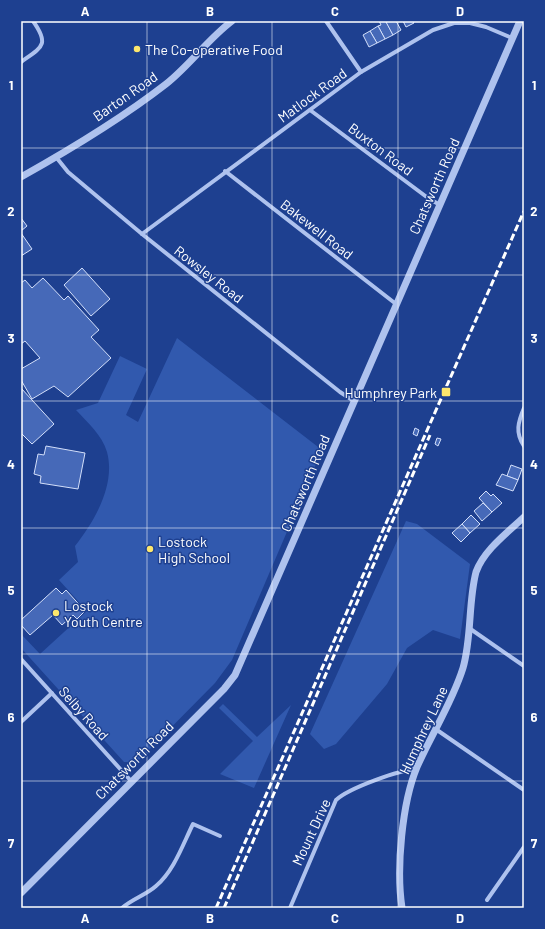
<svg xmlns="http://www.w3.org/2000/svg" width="545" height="929" font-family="Barlow,sans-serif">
  <rect width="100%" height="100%" fill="#1e4090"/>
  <g fill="#3159ae">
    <path d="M177 338 322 450 232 660 215 683 137 762H124L21 648V634L40 654 87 611 59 580 78 562 75 546C94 522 116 485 107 452 102 435 88 423 76 410L98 403 120 356 147 369 126 415 138 422Z"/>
    <path d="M406 521 417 524 470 564 460 639 433 630 407 648 387 684 336 744 324 749 310 734Z"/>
    <path d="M223 704 257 737 291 705 254 788 220 774 253 741 219 708Z"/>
  </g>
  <g fill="#4669b8" stroke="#d3dffa">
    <path d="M379 21H386L393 35 385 39 378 26 381 25Z"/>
    <path d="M388 21H396L401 30 393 35 386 22Z"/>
    <path d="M403 21H413L414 23 406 27Z"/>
    <path d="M378 26 385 39 377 43 370 31Z"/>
    <path d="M370 31 377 43 369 47 363 35Z"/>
    <path d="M21 218 27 226 21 231Z"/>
    <path d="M21 233 32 249 21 256Z"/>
    <path d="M82 268 110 299 91 316 64 285Z"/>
    <path d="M43 278 64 300 68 296 99 330 91 337 111 358 68 397 54 386 32 399 21 380V369L40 358 25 341 21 344V283L25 280 32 288Z"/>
    <path d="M21 388 54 424 32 444 21 433Z"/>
    <path d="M415 428 419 430 417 436 413 434Z"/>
    <path d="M437 438 441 439 438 446 435 444Z"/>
    <path d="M46 446 85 453 78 489 40 483 41 476 34 474 38 454 44 455Z"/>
    <path d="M511 465 522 469 518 480 507 476Z"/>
    <path d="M502 474 518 480 513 491 496 485Z"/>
    <path d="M486 491 491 496 493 494 502 503 492 512 479 498Z"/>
    <path d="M483 503 492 512 482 521 474 511Z"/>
    <path d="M471 515 480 524 470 533 462 524Z"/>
    <path d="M462 524 470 533 461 542 452 533Z"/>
    <path d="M56 588 62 594 66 590 85 611 77 619 73 615 62 625 53 615 30 635 21 625V620Z"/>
  </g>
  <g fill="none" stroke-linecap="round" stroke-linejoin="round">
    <g stroke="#aec2ee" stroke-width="4">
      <path d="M326 21 361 72"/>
      <path d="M21 62C42 47 50 45 33 21"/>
      <path d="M310 110 428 198 440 205"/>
      <path d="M56 157 68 172 142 234 340 392 354 401"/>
      <path d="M225 171 396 304"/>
      <path d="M142 234 361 72 433 30 454 23H470L486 27 512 38"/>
      <path d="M524 408C518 422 515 433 524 446"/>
      <path d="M469 628 524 666"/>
      <path d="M21 659 131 781"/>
      <path d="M21 722 52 693"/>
      <path d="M437 730 524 790"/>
      <path d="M487 900 524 847"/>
      <path d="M122 908C132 899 146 895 156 886 174 871 183 844 193 824L220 836"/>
      <path d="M290 908 336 800C349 788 399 770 417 769"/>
    </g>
    <g stroke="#aec2ee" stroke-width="7">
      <path d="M21 177C71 149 121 119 166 84 190 65 208 39 232 21"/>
      <path d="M21 893 224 689 235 675 520 21"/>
      <path d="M402 908C396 869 402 803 417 767 432 733 452 703 463 668 472 637 468 603 476 572 484 550 507 533 524 517"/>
    </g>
    <g stroke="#fff" stroke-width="3" stroke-dasharray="7 3" stroke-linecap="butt">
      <path d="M216 908 524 211"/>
      <path d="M224 908 430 435"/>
    </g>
  </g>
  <path fill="none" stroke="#fff" stroke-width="1" stroke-opacity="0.55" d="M147 21V908M272 21V908M398 21V908M21 148H524M21 275H524M21 401H524M21 528H524M21 654H524M21 781H524"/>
  <g fill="#fde76d" stroke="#1e4090" stroke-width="1.5">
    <circle cx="137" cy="49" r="4"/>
    <rect x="441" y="387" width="10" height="10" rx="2"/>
    <circle cx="150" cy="549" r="4"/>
    <circle cx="56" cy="613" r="4"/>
  </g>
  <g text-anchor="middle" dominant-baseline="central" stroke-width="3" stroke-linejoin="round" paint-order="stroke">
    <g font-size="14" fill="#fff" stroke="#1e4090" text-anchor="start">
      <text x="145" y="49">The Co-operative Food</text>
      <text x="437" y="392" text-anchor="end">Humphrey Park</text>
      <text x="158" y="541">Lostock<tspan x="158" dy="16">High School</tspan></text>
      <text x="64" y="605">Lostock<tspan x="64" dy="16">Youth Centre</tspan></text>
    </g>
    <g font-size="14" fill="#fff" stroke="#1e4090">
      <text transform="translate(312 95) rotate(-36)">Matlock Road</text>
      <text transform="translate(125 96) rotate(-35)">Barton Road</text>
      <text transform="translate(381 149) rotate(37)">Buxton Road</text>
      <text transform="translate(434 186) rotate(-66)">Chatsworth Road</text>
      <text transform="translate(317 229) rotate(38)">Bakewell Road</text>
      <text transform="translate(209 274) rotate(38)">Rowsley Road</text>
      <text transform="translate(305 483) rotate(-67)">Chatsworth Road</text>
      <text transform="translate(84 713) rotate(48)">Selby Road</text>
      <text transform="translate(423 730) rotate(-65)">Humphrey Lane</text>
      <text transform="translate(134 760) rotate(-45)">Chatsworth Road</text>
      <text transform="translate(311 832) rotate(-65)">Mount Drive</text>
    </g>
  </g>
  <rect width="545" height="929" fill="none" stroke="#1e4090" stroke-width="44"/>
  <rect x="22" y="22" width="501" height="885" fill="none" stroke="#fff" stroke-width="1.5"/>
  <g font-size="13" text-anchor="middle" font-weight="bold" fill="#fff">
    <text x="85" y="16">A</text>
    <text x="210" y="16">B</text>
    <text x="335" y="16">C</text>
    <text x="460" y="16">D</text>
    <text x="11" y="90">1</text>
    <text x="534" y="90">1</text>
    <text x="11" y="216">2</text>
    <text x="534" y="216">2</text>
    <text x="11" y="343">3</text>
    <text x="534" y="343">3</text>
    <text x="11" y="469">4</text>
    <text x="534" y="469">4</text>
    <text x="11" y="595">5</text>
    <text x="534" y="595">5</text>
    <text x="11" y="722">6</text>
    <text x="534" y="722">6</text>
    <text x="11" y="848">7</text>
    <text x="534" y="848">7</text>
    <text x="85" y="923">A</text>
    <text x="210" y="923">B</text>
    <text x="335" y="923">C</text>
    <text x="460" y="923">D</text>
  </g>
</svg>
